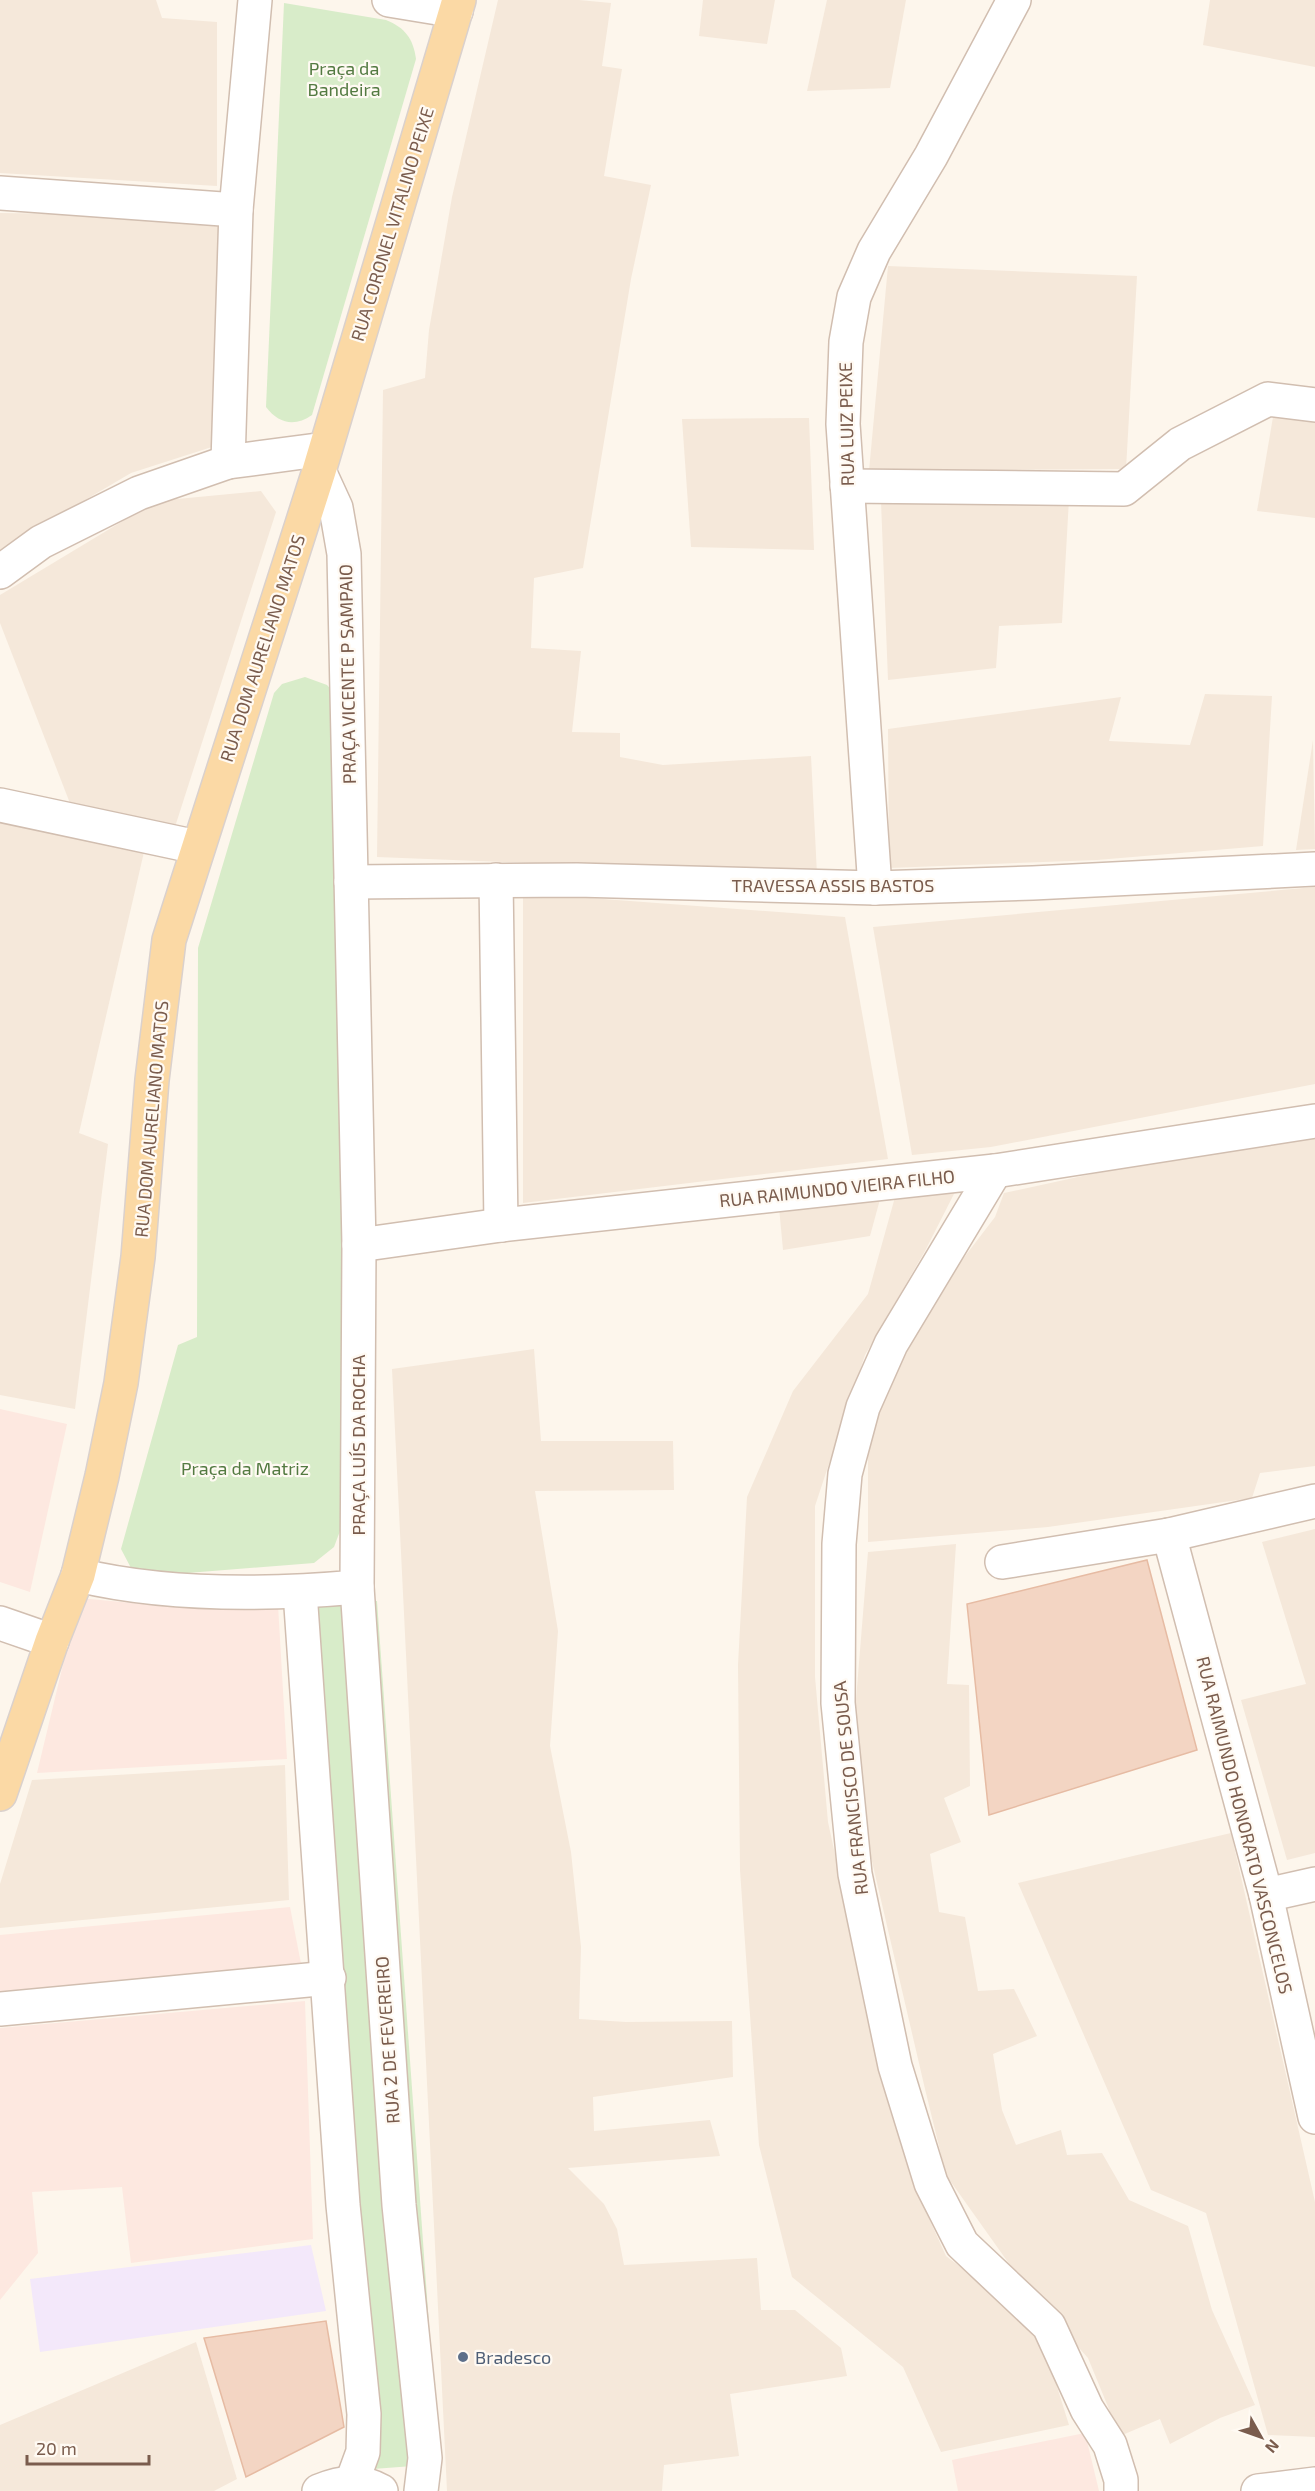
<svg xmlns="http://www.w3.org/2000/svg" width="1315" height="2491" font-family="'Exo 2',sans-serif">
  <rect width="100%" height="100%" fill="#fdf6ec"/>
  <g fill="#f5e8da">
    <path d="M0 0H156L162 18 217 22V186L0 173Z"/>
    <path d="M498 0H579L611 3 602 66 622 69 604 176 651 185 631 279 583 568 534 578 531 648 581 651 572 732 620 733V757L663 765 811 756 817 874 377 857 383 390 425 378 429 330 452 197Z"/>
    <path d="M703 0H775L767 44 699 36Z"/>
    <path d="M827 0H906L890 88 807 91Z"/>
    <path d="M1210 0H1315V67L1203 45Z"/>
    <path d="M0 213 227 216 215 446 131 473 0 550Z"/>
    <path d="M888 266 1137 276 1126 469 869 471Z"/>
    <path d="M1273 417 1315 421V518L1257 511Z"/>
    <path d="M809 418 814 550 691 547 682 419Z"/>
    <path d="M261 491 276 512 174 830 73 811 0 623V595L156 501Z"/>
    <path d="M1069 499 1062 623 999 626 996 668 888 680 881 502Z"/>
    <path d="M1205 694 1272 696 1263 846 1097 860 889 868 888 729 1121 697 1109 741 1190 745Z"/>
    <path d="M1313 740 1315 849 1296 850Z"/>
    <path d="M0 822 144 852 79 1133 108 1144 75 1409 0 1395Z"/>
    <path d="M1315 887V1084L991 1147 912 1155 873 927Z"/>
    <path d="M523 893 845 917 888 1159 523 1203Z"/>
    <path d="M1315 1130V1466L1260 1473 1252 1498 1048 1527 868 1542V1424L943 1285 995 1217 1004 1193 1266 1136Z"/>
    <path d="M957 1188 925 1251 865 1355 815 1506V1677L828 1822 885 2086 922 2203 946 2256 1038 2326 1069 2425 941 2452 903 2367 792 2277 759 2145 740 1870 738 1665 747 1497 793 1391 868 1294 897 1190Z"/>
    <path d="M882 1192 870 1236 783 1250 779 1207Z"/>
    <path d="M534 1349 541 1441H673L674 1490 535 1491 558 1631 550 1746 571 1852 581 1947 579 2019 626 2022 732 2021 733 2077 593 2097 594 2131 710 2120 720 2156 568 2168 604 2204 617 2229 624 2265 757 2258 761 2310H795L841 2348 847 2376 730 2394 739 2456 664 2465 662 2491H447L392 1369Z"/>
    <path d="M1315 1529V1853L1287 1860 1241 1700 1306 1684 1262 1542Z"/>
    <path d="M956 1544 947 1684 969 1685 970 1786 944 1798 961 1842 930 1854 939 1912 965 1917 978 1991 1014 1989 1037 2036 993 2054 1002 2110 1016 2145 1061 2130 1067 2155 1102 2153 1129 2200 1188 2226 1212 2310 1255 2405 1220 2418 1170 2444 1160 2419 1120 2436 1088 2358 1030 2293 946 2175 925 2089 871 1857 855 1712 868 1552Z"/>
    <path d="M285 1765 289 1900 0 1928V1884L32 1780Z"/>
    <path d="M1231 1833 1315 2202V2437L1268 2435 1206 2213 1151 2190 1018 1883Z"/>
    <path d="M196 2342 237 2479 214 2491H0V2425Z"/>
  </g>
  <g fill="#fde8e0">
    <path d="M0 1409 67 1424 30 1592 0 1582Z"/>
    <path d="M79 1598 186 1608 278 1605 287 1759 37 1773Z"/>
    <path d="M290 1907 303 1974 0 1998V1935Z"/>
    <path d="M305 2001 313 2239 131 2263 122 2187 32 2192 38 2253 0 2300V2028Z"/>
    <path d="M1085 2433 1099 2491H958L952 2460Z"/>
  </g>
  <path fill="#f3e8fa" d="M311 2245 326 2311 40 2352 30 2279Z"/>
  <g fill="#d8ecc9">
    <path d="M284 3 386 20C405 28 413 38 416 59L312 415C295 427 279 424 266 407Z"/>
    <path d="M305 677 327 685 335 694 348 881 343 1523 334 1547 314 1563 150 1576 131 1568 121 1549 178 1345 197 1337 198 948 274 693 282 684Z"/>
    <path d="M377 1601 439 2464 360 2470 299 1607Z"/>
  </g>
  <g fill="#f3d5c3" stroke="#e6bba3" stroke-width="1.5">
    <path d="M1147 1560 1197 1750 989 1815 967 1604Z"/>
    <path d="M326 2321 344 2427 246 2477 204 2338Z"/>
  </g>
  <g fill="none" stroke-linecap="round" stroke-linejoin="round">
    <defs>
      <g id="minor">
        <path d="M255 0 236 210 228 462 325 449"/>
        <path d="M389 0 456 11"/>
        <path d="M0 193 236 210"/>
        <path d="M847 486 1124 489 1180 444 1268 399 1315 405"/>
        <path d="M0 572 41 542 139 493 228 462"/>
        <path d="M0 805 197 847"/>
        <path d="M496 880 501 1225"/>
        <path d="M351 882 577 880 875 888 1033 883 1315 869"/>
        <path d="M875 888 843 424 846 342 854 297 874 251 931 156 1014 0"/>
        <path d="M995 1171 891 1344 863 1407 845 1474 839 1544 838 1703 855 1874 895 2066 931 2183 962 2244 1049 2326 1087 2409 1110 2445 1121 2480V2491"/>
        <path d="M359 1245 501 1225 995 1171 1315 1121"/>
        <path d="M1169 1535 1266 1895 1315 2117"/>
        <path d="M1002 1562 1169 1535 1315 1501"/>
        <path d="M78 1575C166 1596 267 1595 357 1587L359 1245 344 554 336 508 319 471"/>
        <path d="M357 1587 399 2205 425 2458 421 2491"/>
        <path d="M300 1592 343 2205 364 2414 363 2452 352 2482"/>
        <path d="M0 1623 52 1641"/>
        <path d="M1266 1895 1315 1884"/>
        <path d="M0 2009 329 1978"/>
        <path d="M319 2491C340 2482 361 2479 381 2491"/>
        <path d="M1258 2491 1315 2484"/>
      </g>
      <path id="major" d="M0 1794 52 1641 78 1575 102 1476 121 1383 138 1257 152 1080 169 940 319 471 459 0"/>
    </defs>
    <use href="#minor" stroke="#d1beb0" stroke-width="36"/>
    <use href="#major" stroke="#dad1cd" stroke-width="36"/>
    <use href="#minor" stroke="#fff" stroke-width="33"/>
    <use href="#major" stroke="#fbd9a5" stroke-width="33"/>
  </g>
  <circle fill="#5c6f8a" stroke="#fffaf3" stroke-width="2" cx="463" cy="2357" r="6"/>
  <g text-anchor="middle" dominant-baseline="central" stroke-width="4.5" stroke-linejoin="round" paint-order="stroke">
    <g font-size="18" fill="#537a41" stroke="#fffaf3">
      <text x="344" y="68">Praça da<tspan x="344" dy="21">Bandeira</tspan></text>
      <text x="245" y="1468">Praça da Matriz</text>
    </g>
    <g font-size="18" fill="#7a5c4d" stroke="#fffaf3">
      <text transform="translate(392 224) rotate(-73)">RUA CORONEL VITALINO PEIXE</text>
      <text transform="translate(846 424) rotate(-91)">RUA LUIZ PEIXE</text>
      <text transform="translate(262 648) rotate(-72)">RUA DOM AURELIANO MATOS</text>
      <text transform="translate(347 674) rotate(-91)">PRAÇA VICENTE P SAMPAIO</text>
      <text x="833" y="885">TRAVESSA ASSIS BASTOS</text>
      <text transform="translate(151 1119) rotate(-85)">RUA DOM AURELIANO MATOS</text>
      <text transform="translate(837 1188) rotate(-6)">RUA RAIMUNDO VIEIRA FILHO</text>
      <text transform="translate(358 1445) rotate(-90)">PRAÇA LUÍS DA ROCHA</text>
      <text transform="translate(850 1788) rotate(-96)">RUA FRANCISCO DE SOUSA</text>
      <text transform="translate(1245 1825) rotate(76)">RUA RAIMUNDO HONORATO VASCONCELOS</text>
      <text transform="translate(387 2040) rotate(-94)">RUA 2 DE FEVEREIRO</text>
    </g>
    <g font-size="18" fill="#4e5e75" stroke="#fffaf3" text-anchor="start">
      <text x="475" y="2357">Bradesco</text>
    </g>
  </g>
  <g transform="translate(1261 2437) rotate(130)" stroke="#fffaf3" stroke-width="4.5" paint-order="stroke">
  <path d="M0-4.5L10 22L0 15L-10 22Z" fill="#7a5c4d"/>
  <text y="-9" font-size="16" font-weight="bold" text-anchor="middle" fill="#7a5c4d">N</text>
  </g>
  <path d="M27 2455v9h122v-9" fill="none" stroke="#7a5c4d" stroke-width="3"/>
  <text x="36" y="2455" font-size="18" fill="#7a5c4d" stroke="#fffaf3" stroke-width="4.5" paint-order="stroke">20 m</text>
</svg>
